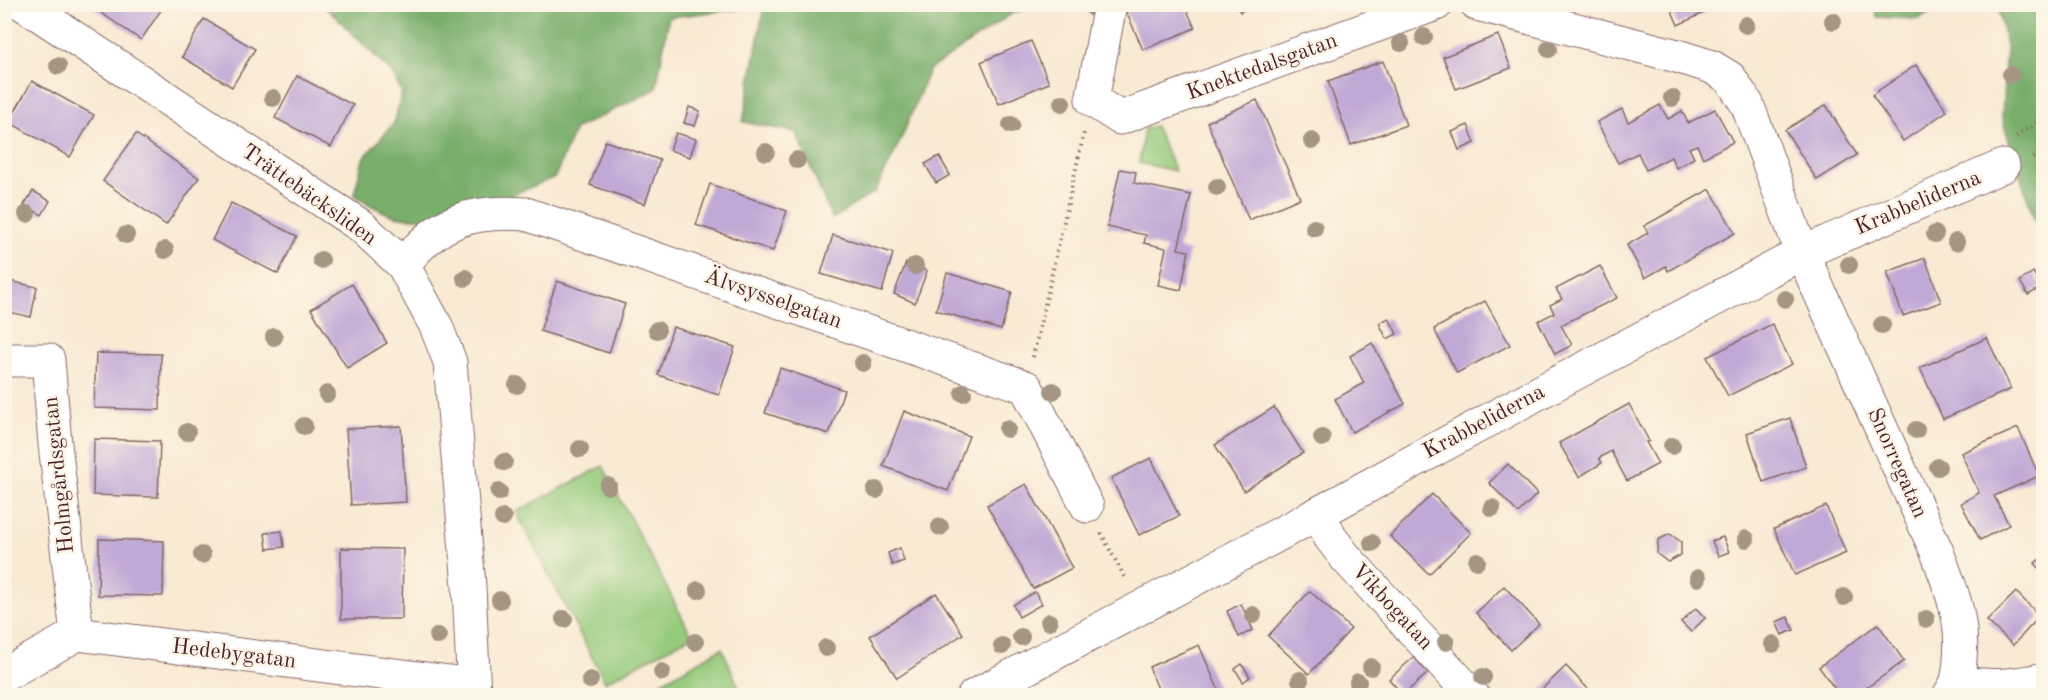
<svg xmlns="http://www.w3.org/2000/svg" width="2048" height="700" font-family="'Old Standard TT',serif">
  <rect width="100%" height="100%" fill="#fcf5e5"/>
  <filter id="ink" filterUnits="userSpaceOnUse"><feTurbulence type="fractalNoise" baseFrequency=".0167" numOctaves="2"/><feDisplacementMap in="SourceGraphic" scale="12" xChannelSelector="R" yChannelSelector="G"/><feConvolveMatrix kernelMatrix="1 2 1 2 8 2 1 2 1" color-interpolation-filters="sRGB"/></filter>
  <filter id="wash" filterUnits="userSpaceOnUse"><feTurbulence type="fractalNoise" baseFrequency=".008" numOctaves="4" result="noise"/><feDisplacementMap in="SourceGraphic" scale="24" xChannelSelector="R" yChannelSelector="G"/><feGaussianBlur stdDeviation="1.35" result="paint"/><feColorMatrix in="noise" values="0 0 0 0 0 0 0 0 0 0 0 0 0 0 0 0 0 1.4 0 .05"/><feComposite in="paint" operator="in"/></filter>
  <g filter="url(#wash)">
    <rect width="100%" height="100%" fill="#f8ead3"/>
    <g fill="#96ca7b" stroke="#707453" stroke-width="1.5">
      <path d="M1155 126 1175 171 1139 163 1144 129Z"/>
      <path d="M603 466 692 636 605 682 516 512Z"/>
      <path d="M722 648 742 695H639Z"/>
    </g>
    <g fill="#78ae6b" stroke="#61664b" stroke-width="1.5">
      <path d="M320 5H1038L1013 13 929 70 900 142 875 192 832 219 796 132 743 122 764 6 669 17 656 89 575 129 555 177C512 196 442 227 395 216 380 212 367 203 354 195L363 159 394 123 402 93 392 73 330 11Z"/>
      <path d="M1874 5V4L1944 5 1919 19 1877 17Z"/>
      <path d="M1998 5H2043V246L2002 119 2006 47Z"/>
    </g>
    <g id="blocks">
      <g fill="#bfa9d6">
        <path d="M88 4H165L141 40Z"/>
        <path d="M1079 4H1103L1091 16Z"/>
        <path d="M1123 4H1184L1195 28 1143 50Z"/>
        <path d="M1237 4H1255L1240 12Z"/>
        <path d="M1669 4H1723L1678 25Z"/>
        <path d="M204 19 255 49 232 87 182 57Z"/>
        <path d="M1498 35 1511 68 1456 89 1443 57Z"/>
        <path d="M1031 41 1049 83 999 104 981 62Z"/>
        <path d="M1383 61 1406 125 1351 145 1328 81Z"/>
        <path d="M1916 65 1947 111 1903 141 1872 95Z"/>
        <path d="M297 76 353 105 331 147 275 118Z"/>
        <path d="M32 81 94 115 70 157 9 122Z"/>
        <path d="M1257 100 1300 198 1249 220 1207 122Z"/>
        <path d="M1660 105 1668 119 1682 111 1688 123 1715 109 1733 142 1703 158 1697 145 1689 148 1694 158 1676 168 1671 157 1646 170 1638 153 1618 163 1597 122 1622 109 1628 122Z"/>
        <path d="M1826 105 1857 155 1817 180 1785 130Z"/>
        <path d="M689 107 700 111 695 126 684 123Z"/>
        <path d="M1468 125 1475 143 1459 150 1452 132Z"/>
        <path d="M676 133 696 139 690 157 670 150Z"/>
        <path d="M136 134 199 178 166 225 103 181Z"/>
        <path d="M605 141 660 160 645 204 590 185Z"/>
        <path d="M939 156 950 175 936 183 925 164Z"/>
        <path d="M1120 169 1136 172 1134 183 1191 195 1178 249 1189 251 1181 290 1158 285 1166 248 1144 243 1146 235 1107 227Z"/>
        <path d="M710 184 787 211 773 251 696 225Z"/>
        <path d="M1710 189 1735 233 1668 271 1666 266 1645 278 1627 245 1648 233 1644 226Z"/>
        <path d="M33 191 50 201 42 215 24 205Z"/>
        <path d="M231 203 297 236 278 274 212 240Z"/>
        <path d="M833 235 893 253 882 292 821 274Z"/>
        <path d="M1925 258 1941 302 1903 316 1887 272Z"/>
        <path d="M906 263 927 271 915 303 894 294Z"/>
        <path d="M1600 266 1617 298 1561 325 1572 345 1555 354 1538 321 1554 313 1550 305 1562 299 1556 289Z"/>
        <path d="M2033 272 2042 287 2028 295 2020 281Z"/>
        <path d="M947 273 1012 292 1001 330 936 310Z"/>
        <path d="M4 280 37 287 31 317 4 311Z"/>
        <path d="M557 281 625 304 609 353 540 331Z"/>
        <path d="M352 284 387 343 347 368 311 309Z"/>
        <path d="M1485 301 1510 345 1457 373 1434 329Z"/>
        <path d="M1389 318 1397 334 1387 339 1379 323Z"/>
        <path d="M1772 324 1792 364 1728 396 1707 357Z"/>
        <path d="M673 327 735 347 719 395 658 375Z"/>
        <path d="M1987 338 2011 389 1943 419 1920 368Z"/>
        <path d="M1372 343 1405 404 1352 432 1335 399 1364 383 1350 356Z"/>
        <path d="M96 353 161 354 160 410 94 408Z"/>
        <path d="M780 368 844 390 829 434 765 413Z"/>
        <path d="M1629 404 1649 441 1646 442 1658 464 1627 481 1611 451 1599 458 1602 463 1579 477 1559 443Z"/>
        <path d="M1274 407 1303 453 1244 491 1215 445Z"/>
        <path d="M904 411 969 436 948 491 883 466Z"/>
        <path d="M1790 418 1806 467 1763 482 1747 433Z"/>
        <path d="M401 426 406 502 351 505 346 429Z"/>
        <path d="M2018 428 2039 476 1994 496 2009 525 1980 540 1961 503 1979 493 1961 453Z"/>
        <path d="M94 439 160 441 158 497 93 495Z"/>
        <path d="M1151 458 1179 516 1139 535 1111 478Z"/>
        <path d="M1508 464 1537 494 1518 513 1489 483Z"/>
        <path d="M1026 484 1072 568 1033 589 987 505Z"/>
        <path d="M1432 494 1471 533 1429 574 1390 536Z"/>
        <rect x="4" y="498" width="5" height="93"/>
        <path d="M1826 506 1846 553 1795 575 1774 529Z"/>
        <path d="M282 531 284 547 267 549 265 533Z"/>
        <path d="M1670 534 1681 542V555L1668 562 1657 554 1658 540Z"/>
        <path d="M1723 537 1729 552 1718 556 1712 541Z"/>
        <path d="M99 539 164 541 163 596 98 595Z"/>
        <path d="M341 548 403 549 402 619H341Z"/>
        <path d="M900 548 904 561 892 565 888 553Z"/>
        <path d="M2044 556V576L2035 563Z"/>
        <path d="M1504 586 1539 624 1511 650 1476 613Z"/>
        <path d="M1310 591 1351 629 1309 674 1268 636Z"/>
        <path d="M1035 592 1042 604 1019 617 1013 605Z"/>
        <path d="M2016 592 2040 616 2013 645 1987 621Z"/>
        <path d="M936 593 963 634 897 678 870 636Z"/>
        <path d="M1241 604 1253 630 1239 637 1227 611Z"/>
        <path d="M1696 608 1705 618 1691 632 1681 622Z"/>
        <path d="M1788 617 1794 630 1782 635 1776 622Z"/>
        <path d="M1878 624 1904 661 1855 696H1840L1819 667Z"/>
        <path d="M1199 645 1221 696H1161L1149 667Z"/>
        <path d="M1414 657 1428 673 1403 695 1389 679Z"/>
        <path d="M1242 664 1250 677 1243 682 1235 669Z"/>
        <path d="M1566 666 1595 696H1538L1537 694Z"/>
        <path d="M1391 688 1399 696H1383Z"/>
      </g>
    </g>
  </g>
  <g filter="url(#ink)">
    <use href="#blocks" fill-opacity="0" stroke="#876666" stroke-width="1.5"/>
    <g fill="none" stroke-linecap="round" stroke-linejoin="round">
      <defs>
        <g id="street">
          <path d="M23 4 361 226 403 265 436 326 450 362 469 586 474 696"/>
          <path d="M1477 4 1677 56 1712 67 1730 78 1747 104 1802 253 1937 552C1956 603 1967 627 1957 682"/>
          <path d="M1109 10 1092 100 1120 118 1436 4"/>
          <path d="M403 265C438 220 471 210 526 214L1026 387 1087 506"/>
          <path d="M4 360H48L55 444 77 634"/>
          <path d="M1319 513 1330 537 1346 558 1473 696"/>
          <path d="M4 675 77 634 473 685"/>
          <path d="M974 696 1319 513 1540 392 1802 253 2003 166"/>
          <path d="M1949 696 1957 682C1987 688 2013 686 2044 679"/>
        </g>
      </defs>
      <use href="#street" stroke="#876666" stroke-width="35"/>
      <g stroke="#876666" stroke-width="4" stroke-dasharray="1.5 4.5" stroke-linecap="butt">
        <path d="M2016 137 2044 118"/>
        <path d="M2033 158 2044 156"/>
        <path d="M1033 357 1084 133"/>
        <path d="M1101 533 1126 580"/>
      </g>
      <use href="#street" stroke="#fff" stroke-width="33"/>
    </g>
    <g fill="#a59684">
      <circle cx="1833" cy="21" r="9"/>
      <circle cx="1746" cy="25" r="9"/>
      <circle cx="1424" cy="37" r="9"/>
      <circle cx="1401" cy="43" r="9"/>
      <circle cx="1549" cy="49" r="9"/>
      <circle cx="58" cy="66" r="9"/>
      <circle cx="2011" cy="75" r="9"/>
      <circle cx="273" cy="98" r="9"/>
      <circle cx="1672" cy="98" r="9"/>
      <circle cx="1062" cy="103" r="9"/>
      <circle cx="1011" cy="125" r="9"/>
      <circle cx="1312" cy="141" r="9"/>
      <circle cx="766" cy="152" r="9"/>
      <circle cx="797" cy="160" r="9"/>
      <circle cx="1217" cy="187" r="9"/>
      <circle cx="27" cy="214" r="9"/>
      <circle cx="1314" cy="228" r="9"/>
      <circle cx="1935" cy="234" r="9"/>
      <circle cx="126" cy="235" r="9"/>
      <circle cx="1956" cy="242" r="9"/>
      <circle cx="165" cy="250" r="9"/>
      <circle cx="321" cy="260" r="9"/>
      <circle cx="1849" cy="265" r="9"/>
      <circle cx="915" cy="266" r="9"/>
      <circle cx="465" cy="278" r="9"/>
      <circle cx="1785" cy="299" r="9"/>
      <circle cx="1882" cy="325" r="9"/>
      <circle cx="657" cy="330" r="9"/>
      <circle cx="274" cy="337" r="9"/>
      <circle cx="863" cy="363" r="9"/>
      <circle cx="517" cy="385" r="9"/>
      <circle cx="1053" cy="391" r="9"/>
      <circle cx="963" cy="393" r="9"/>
      <circle cx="327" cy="394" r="9"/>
      <circle cx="304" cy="426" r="9"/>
      <circle cx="1007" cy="429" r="9"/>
      <circle cx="1916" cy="430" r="9"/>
      <circle cx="187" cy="432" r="9"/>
      <circle cx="1322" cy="438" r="9"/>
      <circle cx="1672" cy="446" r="9"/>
      <circle cx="580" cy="449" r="9"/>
      <circle cx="504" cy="462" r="9"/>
      <circle cx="1938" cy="467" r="9"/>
      <circle cx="608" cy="486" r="9"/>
      <circle cx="876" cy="490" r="9"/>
      <circle cx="499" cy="492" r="9"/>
      <circle cx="1492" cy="508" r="9"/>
      <circle cx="503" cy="518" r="9"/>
      <circle cx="940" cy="527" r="9"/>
      <circle cx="1746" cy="539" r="9"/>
      <circle cx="1372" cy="543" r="9"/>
      <circle cx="202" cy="555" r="9"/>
      <circle cx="1477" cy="561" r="9"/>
      <circle cx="1698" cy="578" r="9"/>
      <circle cx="698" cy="590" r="9"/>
      <circle cx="1844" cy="597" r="9"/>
      <circle cx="500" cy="600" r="9"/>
      <circle cx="1253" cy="615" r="9"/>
      <circle cx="564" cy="619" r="9"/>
      <circle cx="1926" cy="619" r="9"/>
      <circle cx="1049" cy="622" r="9"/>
      <circle cx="438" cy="636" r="9"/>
      <circle cx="1021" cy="637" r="9"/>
      <circle cx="695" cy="642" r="9"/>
      <circle cx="1446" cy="642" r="9"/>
      <circle cx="1773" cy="644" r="9"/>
      <circle cx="1002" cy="646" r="9"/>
      <circle cx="826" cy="648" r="9"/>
      <circle cx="1371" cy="667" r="9"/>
      <circle cx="662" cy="672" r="9"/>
      <circle cx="1483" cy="677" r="9"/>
      <circle cx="590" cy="680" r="9"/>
      <circle cx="1300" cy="680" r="9"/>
      <circle cx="1358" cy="682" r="9"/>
    </g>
  </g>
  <g text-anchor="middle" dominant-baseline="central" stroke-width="5" stroke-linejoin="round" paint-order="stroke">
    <g font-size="22" fill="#4a1f2b" stroke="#fcf5e5">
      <text transform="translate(1262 67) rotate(-20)">Knektedalsgatan</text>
      <text transform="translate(309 195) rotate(35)">Trättebäcksliden</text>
      <text transform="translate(1918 203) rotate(-23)">Krabbeliderna</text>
      <text transform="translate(773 299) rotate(19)">Älvsysselgatan</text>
      <text transform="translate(1484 422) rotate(-28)">Krabbeliderna</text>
      <text transform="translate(1897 463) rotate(66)">Snorregatan</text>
      <text transform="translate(59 475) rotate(-96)">Holmgårdsgatan</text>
      <text transform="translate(1392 607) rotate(47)">Vikbogatan</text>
      <text transform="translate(234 654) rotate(7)">Hedebygatan</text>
    </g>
  </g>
  <rect width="2048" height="700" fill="none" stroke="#fcf5e5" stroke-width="24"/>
</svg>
